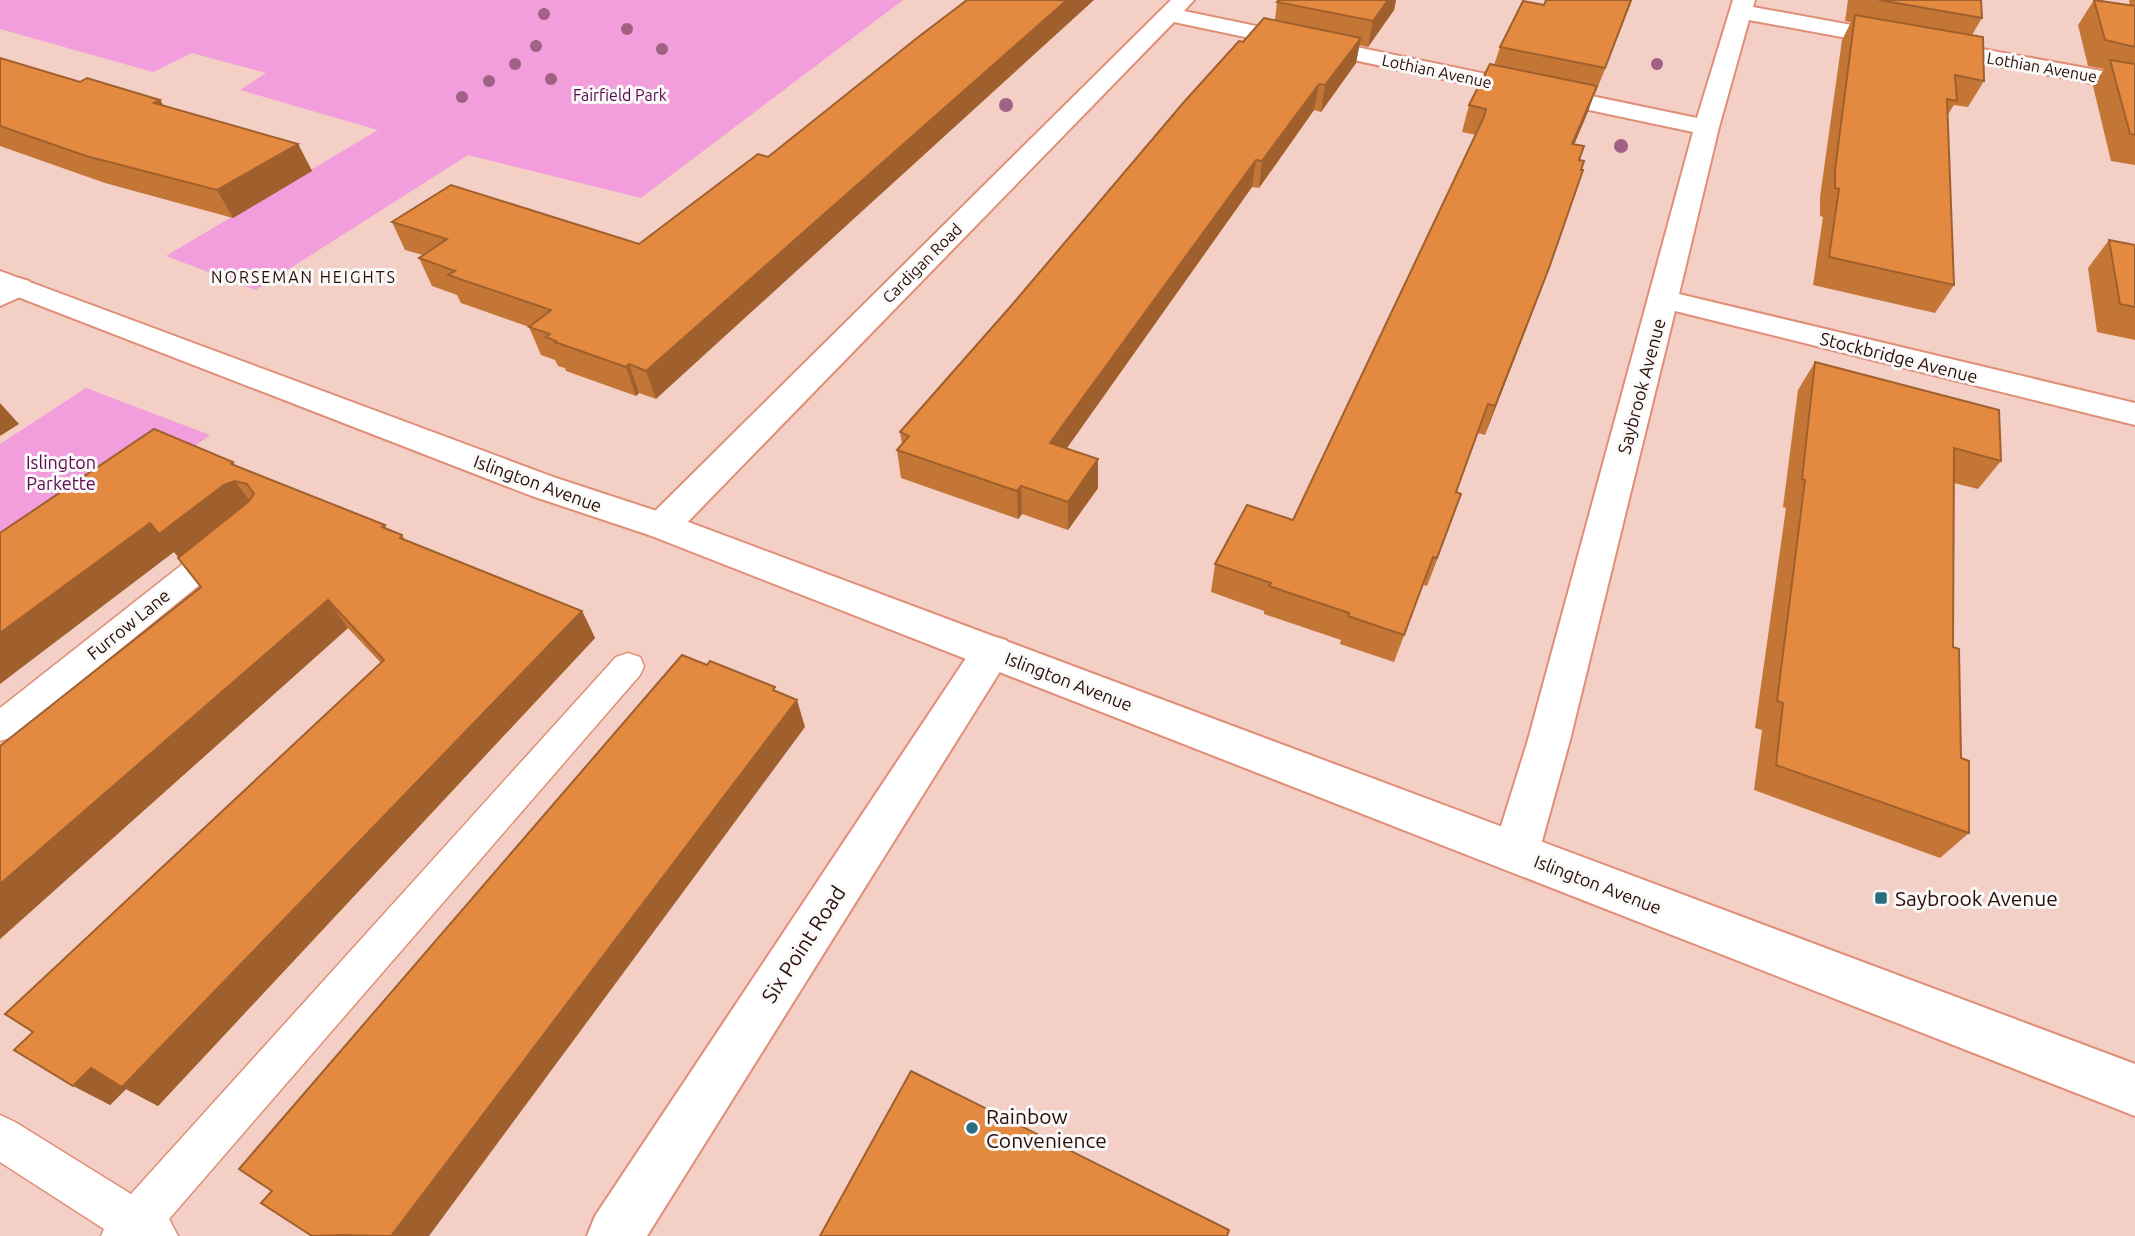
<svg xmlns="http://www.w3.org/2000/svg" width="2135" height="1236" font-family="Ubuntu,sans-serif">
  <rect width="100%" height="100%" fill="#f3cfc5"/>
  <g fill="#f29ddc">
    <path d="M0 0H903L641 198 468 155 256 290 166 256 378 130 240 90 266 73 192 53 153 72 0 29Z"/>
    <path d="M86 388 210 435 0 585V444Z"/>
  </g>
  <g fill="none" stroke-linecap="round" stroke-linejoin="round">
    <defs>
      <g id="service">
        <path d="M223 538 234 541 238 549 234 557 12 737 0 741V708L212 541Z"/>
        <path d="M628 653 640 657 644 666 640 675 169 1219 178 1236H101L104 1229 0 1162V1115L15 1122 131 1194 616 657Z"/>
      </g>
      <g id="minor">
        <path d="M1171 0H1194L1184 11 1697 118 1733 0H1755L1753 7 2135 77V91L1749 20 1719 127 1679 294 2135 403V425L1675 311 1570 740 1539 852 1532 866 1516 872 1500 866 1493 852 1528 740 1693 132 1174 22 675 535 662 539 649 535 644 526 649 517Z"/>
        <path d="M19 278 29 281 34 287 29 293 0 306V285Z"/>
        <path d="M992 636 1006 640 1012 651 1006 662 647 1236H587L595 1216 978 640Z"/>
      </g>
      <path id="secondary" d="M0 271 556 478 675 517 2135 1064V1116L649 535 532 496 0 290Z"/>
    </defs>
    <use href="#service" stroke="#e08e76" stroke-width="3"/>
    <use href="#minor" stroke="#e08e76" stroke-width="4"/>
    <use href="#secondary" stroke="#e08e76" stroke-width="4"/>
    <use href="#service" fill="#fff" fill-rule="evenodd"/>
    <use href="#minor" fill="#fff" fill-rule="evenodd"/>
    <use href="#secondary" fill="#fff" fill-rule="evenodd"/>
  </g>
  <g fill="#a06184">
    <circle cx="544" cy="14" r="6"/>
    <circle cx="627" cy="29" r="6"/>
    <circle cx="536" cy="46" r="6"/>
    <circle cx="662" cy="49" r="6"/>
    <circle cx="515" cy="64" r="6"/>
    <circle cx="1657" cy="64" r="6"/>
    <circle cx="551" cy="79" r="6"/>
    <circle cx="489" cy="81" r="6"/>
    <circle cx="462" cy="97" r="6"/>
    <circle cx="1006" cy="105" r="7"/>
    <circle cx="1621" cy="146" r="7"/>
  </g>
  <g fill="#c47637">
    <path d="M1279 0H1396L1394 10 1368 47 1359 45 1356 63 1321 112 1314 110 1259 188 1252 187 1066 449 1098 488 1068 530 1022 514 1018 519 901 478 897 450 902 444 900 432 1243 42 1275 20 1277 2Z"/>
    <path d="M1546 0H1632L1595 94H1594L1574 144 1579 160 1549 268 1485 435 1478 433 1456 492 1451 522 1427 586 1423 585 1394 662 1340 644 1341 640 1264 614V611L1211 592 1215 564 1293 520 1476 135 1462 132 1469 105 1494 65 1500 47 1544 5Z"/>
    <path d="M1848 0H1981L1982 18 1972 35 1984 81 1968 107 1954 105 1947 116 1954 285 1935 313 1813 285 1823 217 1820 216V197L1842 40 1851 22 1845 21Z"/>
    <path d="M2094 0 2130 5 2129 0H2135V165L2111 161 2093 86 2104 69 2088 66 2078 25Z"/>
    <path d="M0 58 80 82 160 100 164 106 298 144 312 171 233 218 105 183 0 146Z"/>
    <path d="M392 222 639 244 656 399 639 393 636 396 566 371 565 368 558 366 555 360 541 355 529 327 461 303 457 295 432 286 419 258 423 255 405 250Z"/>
    <path d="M2109 240 2135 245V340L2097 332 2088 268Z"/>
    <path d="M1815 362 2001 461 1978 489 1954 483 1953 647 1961 758 1969 833 1940 858 1754 790 1762 730 1755 728 1786 508 1783 507 1798 390Z"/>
    <path d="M233 462 236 466 385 525 387 529 402 535 405 540 582 611 595 638 158 1106 126 1089 110 1105 33 1032 381 663 348 628 0 939V746L201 587 174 552Z"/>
  </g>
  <g fill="#a0602d">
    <path d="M1067 0H1094L656 399 646 371Z"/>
    <path d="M1388 0H1396L1394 10 1368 47 1373 21Z"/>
    <path d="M1631 0H1632L1595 94 1605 68Z"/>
    <path d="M1361 38 1356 63 1321 112 1325 85Z"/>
    <path d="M1319 84 1314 110 1259 188 1262 161Z"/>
    <path d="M1597 86 1588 112 1563 171 1572 144Z"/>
    <path d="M160 100 176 127 154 103Z"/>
    <path d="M298 144 312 171 233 218 217 190Z"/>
    <path d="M1256 160 1252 187 1050 472V443Z"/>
    <path d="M1549 268 1539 296 1485 435 1495 406Z"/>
    <path d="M629 364 639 393 636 396 626 367Z"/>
    <path d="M0 403 19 424 0 436Z"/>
    <path d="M1098 459V488L1068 530V502Z"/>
    <path d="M235 481 256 509 183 562 174 552 0 684V633L150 523 224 485Z"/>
    <path d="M1021 486 1022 514 1018 519 1017 491Z"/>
    <path d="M1461 494 1451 522 1427 586 1437 558Z"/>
    <path d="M328 600 348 628 0 939V884Z"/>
    <path d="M582 611 595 638 158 1106 126 1089 110 1105 73 1086 91 1068Z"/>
    <path d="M797 700 805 727 429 1236H391Z"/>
  </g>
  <g fill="#e48940" stroke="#a0602d" stroke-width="2">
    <path d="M967 0H1067L646 371 629 364 626 367 555 342 556 341 546 337 550 334 529 327 551 310 448 275 455 271 419 258 447 239 392 222 451 185 639 244 758 154 768 157 917 38Z"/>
    <path d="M1279 0H1388L1373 21 1277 2Z"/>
    <path d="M1546 0H1631L1605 68 1500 47 1523 1 1544 5Z"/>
    <path d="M1879 0H1981L1982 18Z"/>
    <path d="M2094 0 2135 6V47L2105 40Z"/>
    <path d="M1855 15 1983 37 1984 81 1955 75 1957 101 1947 99 1954 285 1829 257 1839 189 1835 188V170Z"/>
    <path d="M1264 18 1361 38 1325 85 1319 84 1262 161 1256 160 1050 443 1098 459 1068 502 1021 486 1017 491 897 450 909 436 900 432 1011 306 1184 102 1239 41 1243 42Z"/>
    <path d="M0 58 80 82 87 78 160 100 154 103 298 144 217 190 86 156 0 126Z"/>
    <path d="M2110 60 2135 64V135L2130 134Z"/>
    <path d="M1490 64 1597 86 1572 144 1584 146 1579 160 1584 161 1581 170H1583L1549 268 1495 406 1488 404 1456 492 1461 494 1437 558 1433 557 1404 635 1348 616 1349 613 1269 586 1271 583 1215 564 1247 505 1293 520 1484 117 1486 109 1469 105Z"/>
    <path d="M2109 240 2135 245V307L2120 304Z"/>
    <path d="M1815 362 1999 410 2001 461 1954 448 1953 647 1959 649 1961 758 1969 761V833L1776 765 1783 703 1777 701 1805 480 1802 479Z"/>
    <path d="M154 429 233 462 231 464 385 525 382 527 402 535 400 538 582 611 122 1087 91 1068 73 1086 14 1050 33 1032 5 1014 384 660 328 600 0 884V746L201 587 178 558 248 502 254 494 247 484 235 481 224 485 159 534 150 523 0 633V533Z"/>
    <path d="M682 655 707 665 710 661 775 687 773 690 797 700 391 1236 342 1235 312 1236 261 1203 272 1191 239 1169Z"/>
    <path d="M911 1071 1229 1230 1227 1236H820Z"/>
  </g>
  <g fill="#296d7e" stroke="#f9f9f9" stroke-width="2.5">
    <rect x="1874" y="891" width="14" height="14" rx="3.5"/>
    <circle cx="972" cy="1128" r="7"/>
  </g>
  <g text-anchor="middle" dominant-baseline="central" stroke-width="6" stroke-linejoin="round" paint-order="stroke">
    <g font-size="16" fill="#2b0d05" stroke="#f9f9f9">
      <text transform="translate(2042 67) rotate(10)">Lothian Avenue</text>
      <text transform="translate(1437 71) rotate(12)">Lothian Avenue</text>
      <text transform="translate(922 263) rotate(-45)">Cardigan Road</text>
    </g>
    <g font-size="16" fill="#5c074e" stroke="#f9f9f9">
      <text x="620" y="95">Fairfield Park</text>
    </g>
    <g font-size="16" letter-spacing="2" fill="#2b0d05" stroke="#f9f9f9">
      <text x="304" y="277">NORSEMAN HEIGHTS</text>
    </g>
    <g font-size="18" fill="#2b0d05" stroke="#f9f9f9">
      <text transform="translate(1899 357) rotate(14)">Stockbridge Avenue</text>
      <text transform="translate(1641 386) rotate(-75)">Saybrook Avenue</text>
      <text transform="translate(538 483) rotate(20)">Islington Avenue</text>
      <text transform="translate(128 624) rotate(-39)">Furrow Lane</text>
      <text transform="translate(1069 681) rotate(21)">Islington Avenue</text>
      <text transform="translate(1598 884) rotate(21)">Islington Avenue</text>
    </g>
    <g font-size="18" fill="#5c074e" stroke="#f9f9f9">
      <text x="61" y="462">Islington<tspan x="61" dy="21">Parkette</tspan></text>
    </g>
    <g font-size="21" fill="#2b0d05" stroke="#f9f9f9" text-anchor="start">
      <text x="1895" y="898">Saybrook Avenue</text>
      <text x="986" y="1116">Rainbow<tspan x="986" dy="24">Convenience</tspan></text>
    </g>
    <g font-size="21" fill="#2b0d05" stroke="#f9f9f9">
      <text transform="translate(803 944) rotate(-57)">Six Point Road</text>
    </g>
  </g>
</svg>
